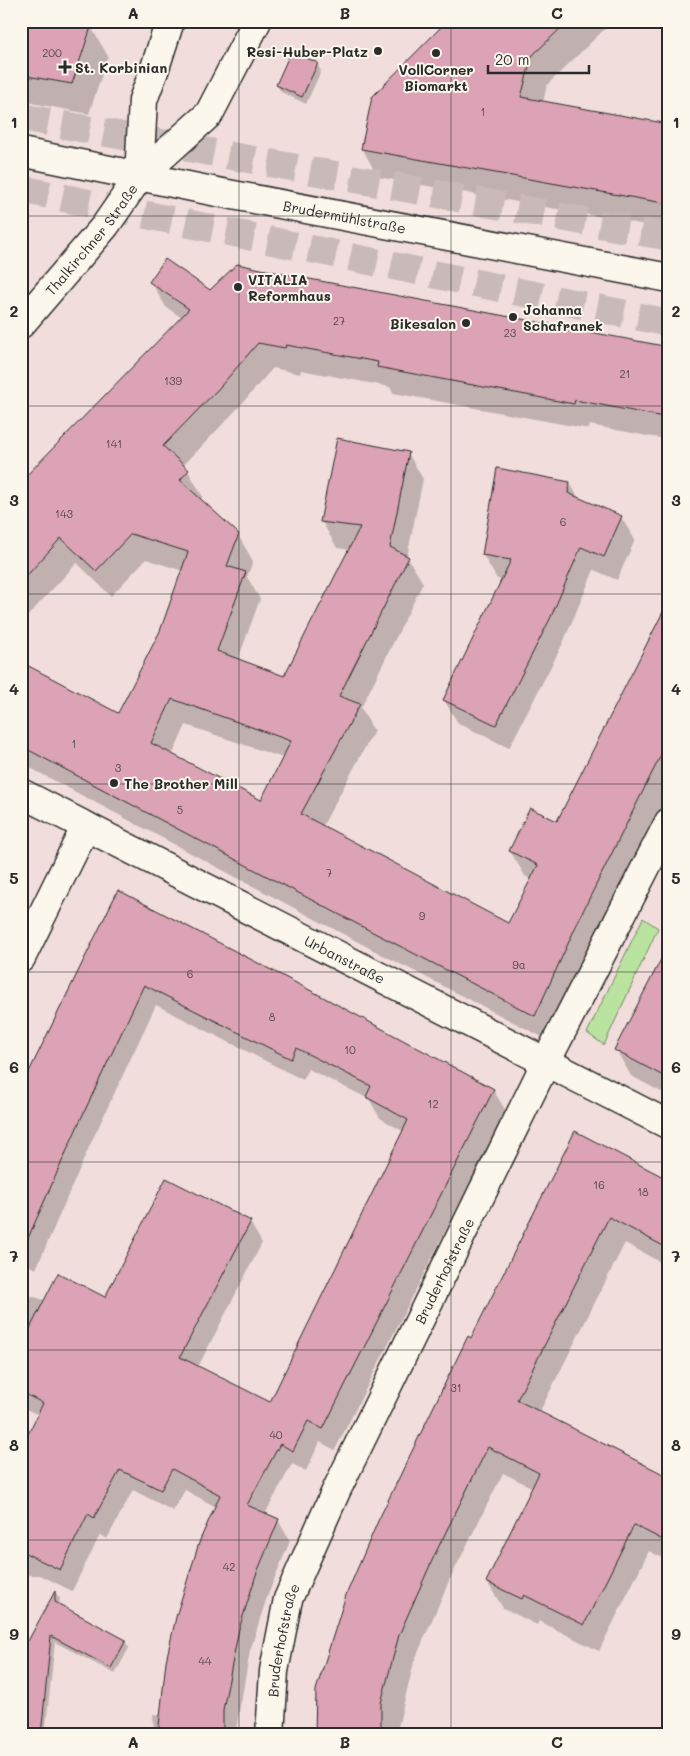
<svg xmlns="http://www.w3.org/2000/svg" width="690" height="1756" font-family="Mali,sans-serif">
  <rect width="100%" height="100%" fill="#f1dedc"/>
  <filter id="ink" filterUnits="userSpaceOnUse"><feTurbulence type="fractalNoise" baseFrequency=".02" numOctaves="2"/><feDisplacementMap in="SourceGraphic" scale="10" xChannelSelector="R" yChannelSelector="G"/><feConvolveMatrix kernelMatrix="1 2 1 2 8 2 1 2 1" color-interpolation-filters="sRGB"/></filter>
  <g filter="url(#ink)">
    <path fill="#bae39f" stroke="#728765" d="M643 918 658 928 604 1045 587 1033Z"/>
    <g fill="#0003" fill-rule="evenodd">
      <path d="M21 21 91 27 108 56 89 114 21 101Z"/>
      <path d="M90 21H113L110 30Z"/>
      <path d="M449 21H613L547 85 543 102 669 125V229L378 177 362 148Z"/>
      <path d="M652 21H669V38Z"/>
      <path d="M317 64 321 71 306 104 281 92 277 85Z"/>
      <path d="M299 279 669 348V440L590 425 589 429 393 393 390 387 301 370 300 374 273 368 238 408 183 466 188 471 203 497 200 500 238 535 253 561 247 577 260 599 238 660 285 678 350 550 337 548 322 522 408 453 423 479 407 557 423 583 361 708 374 731 322 827 508 925 532 880 525 876 510 851 558 823 669 603V793L550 1041 375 951 21 763V663L118 715 161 631 183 571 146 559 111 596 77 563 21 623V484L182 318 166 307 151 282 210 291ZM186 725 283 758 261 802 172 756Z"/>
      <path d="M570 483 579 499 621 517 635 540 617 580 594 570 563 643 509 748 458 723 444 700 503 580 497 579 483 555Z"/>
      <path d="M118 892 493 1090 506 1111 335 1450 320 1442 306 1471 292 1464 265 1514 278 1520 290 1541 267 1597 250 1651 235 1735H154L153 1714 161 1715 216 1507 185 1490 173 1511 133 1490 107 1539 100 1535 72 1591 40 1575H21V1452L39 1415 21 1407V1293L106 1318 250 1222 262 1243 198 1367 271 1404 404 1132 380 1118 369 1099 308 1069 303 1080 156 1005 90 1145 36 1269 21 1262V1090Z"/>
      <path d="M669 946V1096L631 1076 616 1050Z"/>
      <path d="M575 1133 669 1181V1267L625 1243 539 1413 669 1478V1561L649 1551 599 1651 539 1621 537 1625 503 1608 487 1582 533 1488 503 1473 449 1581 414 1662 396 1735H316L471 1339Z"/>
      <path d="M56 1593 60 1599 59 1606 125 1641 129 1648 115 1674 55 1642 45 1735H21V1657Z"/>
    </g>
    <g fill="#dba3b5" stroke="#2b2b2b" fill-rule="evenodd">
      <path d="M21 21H93L72 84 21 75Z"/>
      <path d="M447 21H568L532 56 521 97 669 124V204L361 149 372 97Z"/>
      <path d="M291 51 318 63 302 97 276 85Z"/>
      <path d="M165 259 210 290 237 264 299 277 669 347V418L575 400 574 404 377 367 378 362 286 345 285 348 258 343 220 387 163 446 189 470 180 480 239 534 227 566 246 572 217 651 284 676 360 527 320 522 337 438 409 452 390 547 409 557 339 696 360 704 301 814 508 923 538 865 509 851 530 808 557 821 669 600V739L582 913 535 1016 359 925 21 746V662L118 713 160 631 188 552 131 534 96 571 61 538 21 582V481L189 309 149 282ZM172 699 291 741 261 800 151 743Z"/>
      <path d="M497 468 570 482 568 493 622 516 604 557 581 547 550 619 496 725 443 700 511 560 482 555Z"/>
      <path d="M118 890 323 997 494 1089 323 1429 308 1421 293 1451 280 1444 247 1505 279 1519 256 1575 239 1629 223 1710V1735H158L166 1661 177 1613 200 1540 220 1495 172 1469 161 1490 120 1470 94 1518 88 1514 60 1570 21 1551V1449L43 1403 21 1392V1346L58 1273 105 1297 166 1178 251 1221 180 1357 270 1402 408 1120 366 1097 371 1086 296 1048 291 1059 144 985 79 1123 21 1254V1088Z"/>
      <path d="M669 944V1079L614 1050Z"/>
      <path d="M575 1131 669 1180V1249L609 1217 517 1400 669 1477V1543L634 1525 584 1625 524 1595 522 1599 486 1582 539 1473 488 1447 435 1554 399 1635 381 1703V1735H315L316 1690 346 1595 378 1521 468 1336 471 1338Z"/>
      <path d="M55 1591V1602L126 1640 111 1668 51 1636 41 1735H21V1654Z"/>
    </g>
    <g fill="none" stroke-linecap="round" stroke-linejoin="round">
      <g stroke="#c9bab9" stroke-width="28" stroke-dasharray="28 14" stroke-linecap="butt">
        <path d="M21 117 669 237"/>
        <path d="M21 189 669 323"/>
      </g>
      <defs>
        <g id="street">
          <path id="s1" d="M21 793 669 1125"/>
          <path d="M21 958 86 826"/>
          <path id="s2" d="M270 1735 274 1671 288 1599 336 1491 546 1062 669 822"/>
        </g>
        <g id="secondary">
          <path id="s3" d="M21 152 217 192 669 278"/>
          <path d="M139 177 143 100 154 71 170 21"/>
          <path id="s4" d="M21 324 105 226 139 177 209 114 257 21"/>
        </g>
      </defs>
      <use href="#street" stroke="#2b2b2b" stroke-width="31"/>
      <use href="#secondary" stroke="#2b2b2b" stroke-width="31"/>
      <use href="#street" stroke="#fbf7ec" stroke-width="28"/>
      <use href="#secondary" stroke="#fbf7ec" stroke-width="28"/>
    </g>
  </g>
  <path fill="none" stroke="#2b2b2b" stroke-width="1" stroke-opacity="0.55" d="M239 21V1735M451 21V1735M21 216H669M21 406H669M21 594H669M21 784H669M21 972H669M21 1162H669M21 1350H669M21 1540H669"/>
  <g fill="#2b2b2b" stroke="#fbf7ec" stroke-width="2">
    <circle cx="378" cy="51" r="5"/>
    <circle cx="436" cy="53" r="5"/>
    <path d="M62.5 59.5h5v5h5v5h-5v5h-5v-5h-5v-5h5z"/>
    <circle cx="238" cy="287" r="5"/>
    <circle cx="513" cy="317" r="5"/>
    <circle cx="466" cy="323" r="5"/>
    <circle cx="114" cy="783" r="5"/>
  </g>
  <g text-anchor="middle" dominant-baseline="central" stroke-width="4" stroke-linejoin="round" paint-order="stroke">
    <g font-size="11" fill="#57494e">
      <text x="52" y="52">200</text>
      <text x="483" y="111">1</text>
      <text x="339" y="320">27</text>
      <text x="510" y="332">23</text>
      <text x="625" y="373">21</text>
      <text x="173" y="380">139</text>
      <text x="114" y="443">141</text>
      <text x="64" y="513">143</text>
      <text x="563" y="521">6</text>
      <text x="74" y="743">1</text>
      <text x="118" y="767">3</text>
      <text x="180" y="809">5</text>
      <text x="329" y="872">7</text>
      <text x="422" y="915">9</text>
      <text x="519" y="964">9a</text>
      <text x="190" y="973">6</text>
      <text x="272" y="1016">8</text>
      <text x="350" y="1049">10</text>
      <text x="433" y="1103">12</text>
      <text x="599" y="1184">16</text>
      <text x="643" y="1191">18</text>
      <text x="456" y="1387">31</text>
      <text x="276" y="1434">40</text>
      <text x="229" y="1566">42</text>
      <text x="205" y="1660">44</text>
    </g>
    <g font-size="14" font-weight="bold" fill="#2b2b2b" stroke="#fbf7ec" text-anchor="start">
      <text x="368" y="51" text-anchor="end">Resi-Huber-Platz</text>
      <text x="75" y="67">St. Korbinian</text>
      <text x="436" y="69" text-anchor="middle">VollCorner<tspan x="436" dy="16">Biomarkt</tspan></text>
      <text x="248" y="279">VITALIA<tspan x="248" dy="16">Reformhaus</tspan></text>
      <text x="523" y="309">Johanna<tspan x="523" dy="16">Schafranek</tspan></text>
      <text x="456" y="323" text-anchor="end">Bikesalon</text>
      <text x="124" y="783">The Brother Mill</text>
    </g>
    <g font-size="14" fill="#2b2b2b" stroke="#fbf7ec">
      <text stroke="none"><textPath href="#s3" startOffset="330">Brudermühlstraße</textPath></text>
      <text stroke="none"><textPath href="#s4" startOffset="110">Thalkirchner Straße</textPath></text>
      <text stroke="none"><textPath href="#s1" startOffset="364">Urbanstraße</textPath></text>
      <text stroke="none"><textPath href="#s2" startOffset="501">Bruderhofstraße</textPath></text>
      <text stroke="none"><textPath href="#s2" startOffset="96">Bruderhofstraße</textPath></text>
    </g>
  </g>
  <rect width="690" height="1756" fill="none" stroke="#fbf7ec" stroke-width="55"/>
  <path d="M488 65v8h101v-8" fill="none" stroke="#2b2b2b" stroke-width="2.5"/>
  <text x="495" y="65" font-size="15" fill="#2b2b2b" stroke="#fbf7ec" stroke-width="4" paint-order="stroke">20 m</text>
  <rect x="28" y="28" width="634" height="1700" fill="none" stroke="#2b2b2b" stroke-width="2"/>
  <g font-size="16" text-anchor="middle" font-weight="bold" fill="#2b2b2b">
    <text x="133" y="19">A</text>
    <text x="345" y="19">B</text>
    <text x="557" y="19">C</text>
    <text x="14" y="128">1</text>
    <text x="676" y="128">1</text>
    <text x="14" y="317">2</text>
    <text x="676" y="317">2</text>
    <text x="14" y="506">3</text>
    <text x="676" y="506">3</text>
    <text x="14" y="695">4</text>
    <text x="676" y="695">4</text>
    <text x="14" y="884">5</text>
    <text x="676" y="884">5</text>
    <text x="14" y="1073">6</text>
    <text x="676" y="1073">6</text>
    <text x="14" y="1262">7</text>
    <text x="676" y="1262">7</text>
    <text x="14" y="1451">8</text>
    <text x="676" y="1451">8</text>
    <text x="14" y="1640">9</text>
    <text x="676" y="1640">9</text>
    <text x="133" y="1748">A</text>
    <text x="345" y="1748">B</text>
    <text x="557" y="1748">C</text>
  </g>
</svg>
